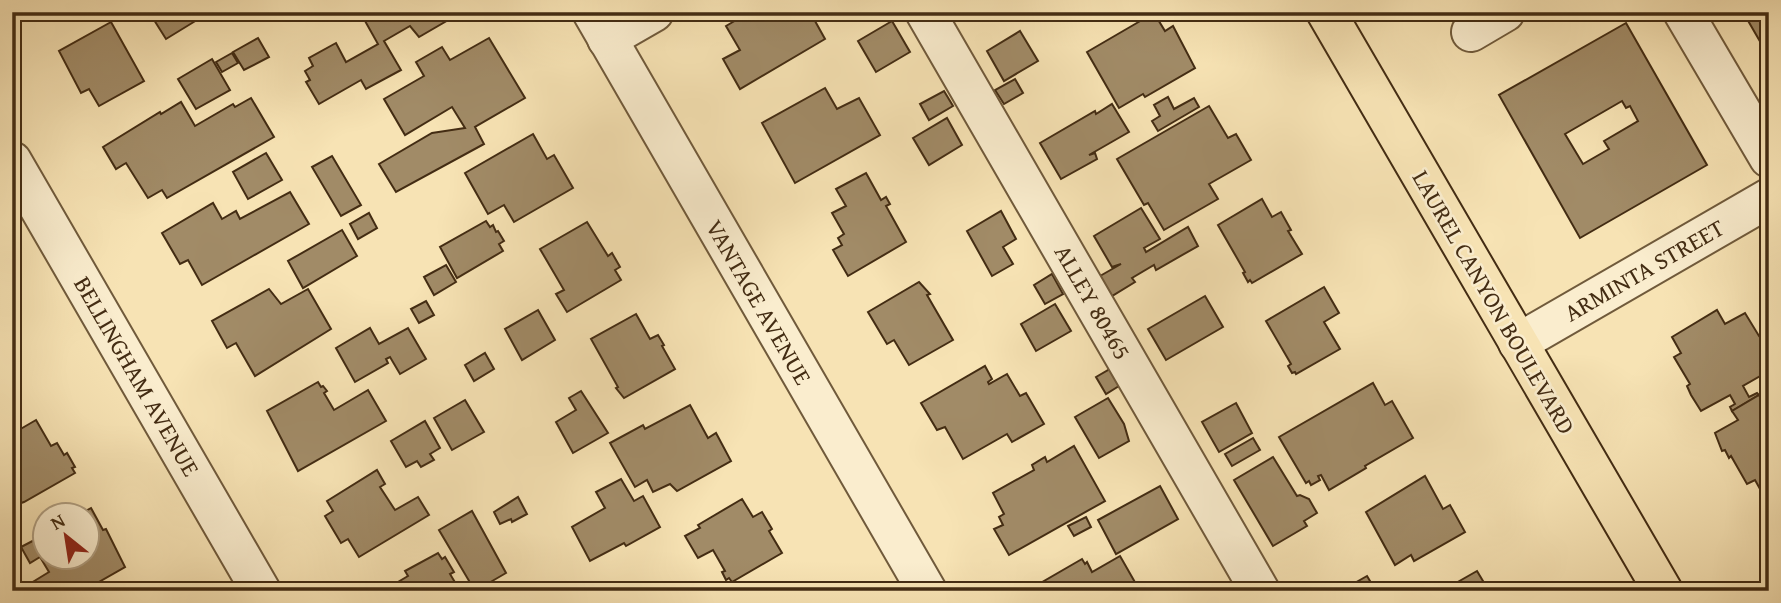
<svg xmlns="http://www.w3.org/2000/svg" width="1781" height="603" font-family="'Gentium Book Plus',serif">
  <rect width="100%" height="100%" fill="#f7e3b4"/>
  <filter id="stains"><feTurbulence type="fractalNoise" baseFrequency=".00286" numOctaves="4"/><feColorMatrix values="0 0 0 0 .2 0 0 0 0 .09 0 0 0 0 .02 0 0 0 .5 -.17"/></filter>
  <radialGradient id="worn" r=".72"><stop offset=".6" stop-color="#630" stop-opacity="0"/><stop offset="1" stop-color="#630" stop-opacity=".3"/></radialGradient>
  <g fill="#a18b67" stroke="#432c13" stroke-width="2" fill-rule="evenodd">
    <path d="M149 12H193L197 20 166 39Z"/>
    <path d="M360 12H462L419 37 410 26 384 41 401 70 366 89 361 80 319 104 306 82 310 80 305 71 313 66 309 58 336 43 346 62 378 44Z"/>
    <path d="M750 12H810L825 39 740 89 723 59 740 50 726 26Z"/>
    <path d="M1743 12H1769V57Z"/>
    <path d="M1154 13 1165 31 1173 26 1195 68 1145 97 1143 94 1119 108 1087 52Z"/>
    <path d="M892 21 910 52 876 72 858 41Z"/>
    <path d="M111 22 144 81 99 106 89 89 81 93 59 51Z"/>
    <path d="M1626 23 1707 165 1580 238 1499 95ZM1622 101 1626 108 1630 106 1638 121 1604 141 1609 149 1583 164 1565 134Z"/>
    <path d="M1020 31 1038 61 1004 81 987 51Z"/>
    <path d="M258 38 269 57 244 70 233 52Z"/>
    <path d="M489 38 525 98 475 127 484 144 396 192 379 164 432 133 465 128 452 107 405 135 384 99 424 76 416 62 442 47 450 60Z"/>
    <path d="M232 53 238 63 222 72 216 62Z"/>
    <path d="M212 59 230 90 196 109 178 79Z"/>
    <path d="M1015 79 1023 93 1004 104 995 90Z"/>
    <path d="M825 88 837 109 859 98 880 135 795 183 762 123Z"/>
    <path d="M944 91 953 106 929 120 920 104Z"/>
    <path d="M1168 97 1174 109 1194 98 1199 107 1158 131 1152 121 1160 116 1154 105Z"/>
    <path d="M251 98 274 137 167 198 162 190 148 198 126 163 116 169 103 147 160 112 161 114 181 102 195 126 233 104 235 107Z"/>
    <path d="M1112 104 1129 132 1089 155 1095 153 1097 159 1061 179 1040 143 1095 111 1096 114Z"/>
    <path d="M1209 106 1228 138 1236 134 1251 160 1209 184 1218 199 1164 230 1148 203 1144 205 1117 159Z"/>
    <path d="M947 118 962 145 929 165 913 138Z"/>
    <path d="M533 134 547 159 554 155 573 188 514 222 504 205 488 214 465 173Z"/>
    <path d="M266 153 282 180 248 199 233 172Z"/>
    <path d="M332 156 361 205 341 216 312 167Z"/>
    <path d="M866 173 881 200 886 197 890 204 886 206 906 242 848 276 833 250 842 245 838 238 844 234 832 213 846 206 836 189Z"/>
    <path d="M290 192 309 224 202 285 188 260 180 264 162 233 213 203 222 219 236 211 240 219Z"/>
    <path d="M1262 199 1272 217 1281 212 1291 230 1288 231 1302 254 1252 283 1250 280 1248 282 1243 273 1245 272 1218 225Z"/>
    <path d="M1141 208 1160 239 1144 248 1146 252 1188 227 1198 246 1156 270 1154 265 1132 278 1135 282 1112 296 1100 276 1121 264 1112 267 1094 236Z"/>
    <path d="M1001 211 1016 239 1003 247 1013 264 992 276 967 231Z"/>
    <path d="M369 213 377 228 358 239 350 224Z"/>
    <path d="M486 221 490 227 493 225 496 232 498 231 504 241 499 244 503 251 457 278 440 247Z"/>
    <path d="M587 222 608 256 612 253 620 267 615 270 621 280 567 312 556 294 564 290 540 249Z"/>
    <path d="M342 230 357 256 303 288 288 261Z"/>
    <path d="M446 265 456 282 434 295 424 277Z"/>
    <path d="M1052 274 1063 294 1045 304 1034 285Z"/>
    <path d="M919 282 930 294 927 295 953 340 909 365 894 340 887 344 868 312Z"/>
    <path d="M1324 287 1339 313 1324 322 1340 349 1296 374 1295 372 1292 373 1288 366 1291 364 1266 321Z"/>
    <path d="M269 289 281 304 308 289 331 329 255 376 236 343 227 348 212 321Z"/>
    <path d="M1205 296 1223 327 1166 360 1148 329Z"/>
    <path d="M426 301 434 315 419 323 411 309Z"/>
    <path d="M1055 304 1071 331 1036 351 1021 324Z"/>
    <path d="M538 310 555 340 522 360 505 329Z"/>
    <path d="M1717 310 1725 324 1745 313 1759 336 1769 330V371L1743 386 1749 397 1757 393 1759 395 1732 411 1730 407 1735 404 1730 395 1701 411 1691 395 1687 386 1690 384 1674 357 1681 353 1672 337Z"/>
    <path d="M636 314 650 339 658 335 664 345 662 346 675 369 624 398 616 388 618 387 591 339Z"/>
    <path d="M370 328 379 344 408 328 426 359 400 374 390 357 386 359 388 363 355 382 336 348Z"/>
    <path d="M485 353 494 369 474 381 465 365Z"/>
    <path d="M985 366 992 379 988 382 989 384 1007 374 1020 396 1026 393 1044 424 1012 442 1007 434 963 459 945 427 937 430 921 403Z"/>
    <path d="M1110 369 1119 386 1106 394 1096 377Z"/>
    <path d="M318 382 321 387 323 386 327 391 324 393 334 410 368 390 386 421 298 471 267 411Z"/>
    <path d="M1373 383 1385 405 1392 401 1413 438 1365 466 1366 468 1329 490 1321 475 1318 476 1320 480 1311 485 1309 481 1306 483 1279 437Z"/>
    <path d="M581 391 608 433 573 453 556 422 576 410 569 398Z"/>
    <path d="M1759 395 1764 404 1769 401V493L1764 496 1755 480 1747 484 1731 456 1729 458 1725 450 1722 451 1715 433 1738 420 1732 411Z"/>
    <path d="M1108 398 1124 424 1129 441 1099 458 1075 417Z"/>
    <path d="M465 400 484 432 452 450 434 418Z"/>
    <path d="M1236 403 1252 433 1219 452 1202 422Z"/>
    <path d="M690 405 708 438 716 433 731 461 677 491 670 484 653 492 647 480 635 487 610 443 643 425 645 429Z"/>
    <path d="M36 420 51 446 57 443 64 455 67 453 75 467 72 468 75 473 24 502 12 506V434Z"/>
    <path d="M425 421 440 448 430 454 434 460 421 467 417 461 406 467 391 441Z"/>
    <path d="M1253 438 1260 450 1232 466 1225 454Z"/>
    <path d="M1074 446 1105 501 1009 555 994 529 1003 525 999 517 1004 514 993 493 1034 470 1032 465 1045 457 1047 462Z"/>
    <path d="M1273 457 1297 496 1300 495 1309 499 1317 513 1304 521 1307 526 1273 546 1234 480Z"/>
    <path d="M377 470 385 484 380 487 395 510 418 497 429 515 359 557 348 539 341 543 325 516 333 511 327 501Z"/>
    <path d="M1425 476 1443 509 1450 505 1465 532 1414 561 1411 555 1395 565 1366 512Z"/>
    <path d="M621 479 634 501 643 496 660 527 626 546 624 543 590 561 572 527 605 508 596 492Z"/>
    <path d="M1160 486 1178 519 1116 554 1098 520Z"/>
    <path d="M518 497 527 514 512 522 511 519 500 524 494 512Z"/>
    <path d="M742 499 753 517 762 512 772 529 769 531 782 553 732 582 729 578 726 580 722 572 725 571 713 550 698 558 685 536 700 528 698 525Z"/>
    <path d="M91 508 103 530 106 529 125 567 83 591H18L49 572 40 557 30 563 21 547 46 534V558H88V516H77Z"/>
    <path d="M472 511 506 573 475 591 439 530Z"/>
    <path d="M1086 517 1091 527 1074 536 1068 526Z"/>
    <path d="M438 553 442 559 445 557 454 572 450 574 459 589 383 591 408 576 405 571Z"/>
    <path d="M1120 556 1140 591H1033L1032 588 1082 559 1085 564 1087 562 1092 572Z"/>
    <path d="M1477 571 1489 591H1442Z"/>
    <path d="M1367 576 1376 591H1338L1344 589Z"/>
  </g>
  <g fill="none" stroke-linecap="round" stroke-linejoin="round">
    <defs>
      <g id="minor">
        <path d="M592 12 927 591"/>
        <path d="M925 12 1260 591"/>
        <path d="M1683 12 1769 158"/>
        <path d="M1471 32 1505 12"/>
        <path d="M607 39 654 12"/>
        <path d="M12 161 261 591"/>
        <path d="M1518 343 1769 198"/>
      </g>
      <path id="major" d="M1326 12 1663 591"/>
    </defs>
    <use href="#minor" stroke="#705a3b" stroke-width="42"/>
    <use href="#major" stroke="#432c13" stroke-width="42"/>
    <use href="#minor" stroke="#faedce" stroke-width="38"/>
    <use href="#major" stroke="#f7e3b4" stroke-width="38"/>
  </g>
  <g text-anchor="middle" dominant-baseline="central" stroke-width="5" stroke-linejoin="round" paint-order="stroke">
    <g font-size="24" fill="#432c13" stroke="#faedce">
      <text transform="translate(1644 270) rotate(-30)">ARMINTA STREET</text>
      <text transform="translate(759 302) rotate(60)">VANTAGE AVENUE</text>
      <text transform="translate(1093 302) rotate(60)">ALLEY 80465</text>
      <text transform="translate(1494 302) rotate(60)">LAUREL CANYON BOULEVARD</text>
      <text transform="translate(137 376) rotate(60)">BELLINGHAM AVENUE</text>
    </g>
  </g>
  <rect width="1781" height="603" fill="none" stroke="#f7e3b4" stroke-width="42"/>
  <rect x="14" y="14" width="1753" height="575" fill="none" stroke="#432c13" stroke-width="3.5"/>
  <rect x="21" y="21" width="1739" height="561" fill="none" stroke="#432c13" stroke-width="2"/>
  <g transform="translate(66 536) rotate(330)"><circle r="33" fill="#faedce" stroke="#b1a083" stroke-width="2"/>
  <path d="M0-5L12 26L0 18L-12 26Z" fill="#8f2418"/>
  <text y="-10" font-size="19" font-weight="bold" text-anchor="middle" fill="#432c13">N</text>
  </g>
  <rect width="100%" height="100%" filter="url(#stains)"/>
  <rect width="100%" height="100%" fill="url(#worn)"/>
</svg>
